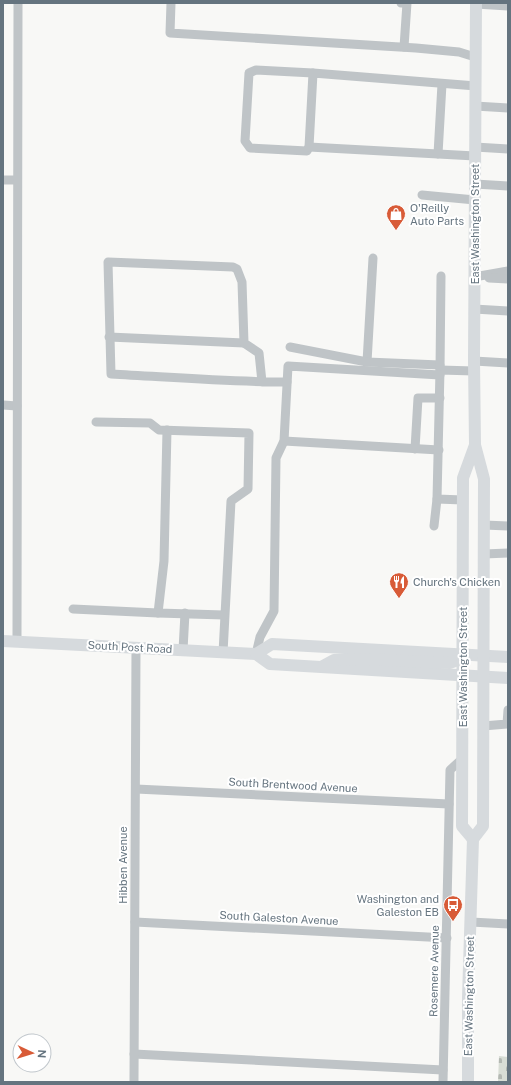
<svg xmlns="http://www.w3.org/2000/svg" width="511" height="1085" font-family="'Public Sans',sans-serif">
  <defs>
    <pattern id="cemetery-stones" width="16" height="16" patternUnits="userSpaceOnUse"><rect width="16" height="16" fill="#d8ddd5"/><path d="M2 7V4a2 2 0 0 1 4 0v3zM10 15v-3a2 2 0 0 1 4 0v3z" fill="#b3b8b2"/></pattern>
  </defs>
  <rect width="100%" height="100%" fill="#f8f8f6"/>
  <path fill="url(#cemetery-stones)" d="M499 1056 508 1057V1082H498Z"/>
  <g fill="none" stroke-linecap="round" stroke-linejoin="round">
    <g stroke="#bfc4c7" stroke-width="9">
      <path d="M171 3 170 33 416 48 459 52 475 57"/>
      <path d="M401 3H407L404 47"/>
      <path d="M476 4 508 6"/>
      <path d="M475 106 508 108"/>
      <path d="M309 147 307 151 250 148 245 141 249 73 256 70 313 73"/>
      <path d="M475 147 508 149"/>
      <path d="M438 154 442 84"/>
      <path d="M475 156 309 147 313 73 476 86"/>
      <path d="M3 180H17"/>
      <path d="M475 184 508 186"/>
      <path d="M422 195 475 200"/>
      <path d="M373 258 367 362 440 365"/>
      <path d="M474 277 508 271"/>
      <path d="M489 278 508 279"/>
      <path d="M474 309 508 311"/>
      <path d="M109 337 244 343"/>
      <path d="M290 347 367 362"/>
      <path d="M474 361 508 363"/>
      <path d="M440 370 441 276"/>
      <path d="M262 382 259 353 244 343 242 282 237 269 233 267 108 262 111 374C169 377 228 382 287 382"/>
      <path d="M3 405 17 406"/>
      <path d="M96 422 150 423 159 430 249 433 248 489 231 501 223 653"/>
      <path d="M167 430 164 561 158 613 224 615"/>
      <path d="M284 441 439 450"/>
      <path d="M415 449 418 398H440"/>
      <path d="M463 500 437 499 440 370 474 371"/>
      <path d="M484 525 508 526"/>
      <path d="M434 526 437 499"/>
      <path d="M484 554 508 553"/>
      <path d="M73 609 158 613"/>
      <path d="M17 641 18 3"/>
      <path d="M183 650 185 613"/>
      <path d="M256 654 260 637 274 611 276 458 284 441 288 366 440 375"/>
      <path d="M483 726 507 724 508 710"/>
      <path d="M136 789 449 804"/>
      <path d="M135 922 447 938"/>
      <path d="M471 922 508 924"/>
      <path d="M134 1054 443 1070"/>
      <path d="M134 1082 136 648"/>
      <path d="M443 1082 450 770 462 759"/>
    </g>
    <g stroke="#d6dadd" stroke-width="12">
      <path d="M3 641 256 654 270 664 508 678"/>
      <path d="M256 654 272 644 508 657"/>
      <path d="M323 666 334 660 363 659 450 663 466 657"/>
      <path d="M473 839 462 826 463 478 475 445"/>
      <path d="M468 1082V998L473 839 483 826 484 479 475 445 474 361 476 3"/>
    </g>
  </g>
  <defs>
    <symbol id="shop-pin" viewBox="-11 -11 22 30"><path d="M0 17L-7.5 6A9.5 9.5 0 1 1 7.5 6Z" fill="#d85b37" stroke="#fff"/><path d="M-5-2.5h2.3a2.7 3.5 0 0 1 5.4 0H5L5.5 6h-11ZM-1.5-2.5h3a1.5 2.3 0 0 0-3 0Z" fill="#fff"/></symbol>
    <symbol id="restaurant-pin" viewBox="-11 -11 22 30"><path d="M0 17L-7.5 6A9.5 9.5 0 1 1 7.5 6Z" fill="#d85b37" stroke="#fff"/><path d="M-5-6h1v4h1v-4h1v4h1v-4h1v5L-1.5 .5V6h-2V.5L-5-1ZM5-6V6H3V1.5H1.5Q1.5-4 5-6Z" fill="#fff"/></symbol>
    <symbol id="bus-pin" viewBox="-11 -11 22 30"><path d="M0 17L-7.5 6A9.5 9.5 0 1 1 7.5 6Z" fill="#d85b37" stroke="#fff"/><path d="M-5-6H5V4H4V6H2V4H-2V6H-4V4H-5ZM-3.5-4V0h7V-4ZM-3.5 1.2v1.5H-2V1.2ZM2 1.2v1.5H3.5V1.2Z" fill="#fff"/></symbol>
  </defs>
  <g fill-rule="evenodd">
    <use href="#shop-pin" x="385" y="203" width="22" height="30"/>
    <use href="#restaurant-pin" x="388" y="571" width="22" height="30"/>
    <use href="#bus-pin" x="442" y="894" width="22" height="30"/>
  </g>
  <g text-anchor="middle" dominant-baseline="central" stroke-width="4" stroke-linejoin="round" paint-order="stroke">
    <g font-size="11" fill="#65747f" stroke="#fff" text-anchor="start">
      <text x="410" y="208">O'Reilly<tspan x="410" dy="13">Auto Parts</tspan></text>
      <text x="413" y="582">Church's Chicken</text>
      <text x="439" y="899" text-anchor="end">Washington and<tspan x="439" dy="13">Galeston EB</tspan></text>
    </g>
    <g font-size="11" fill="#65747f" stroke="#fff">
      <text transform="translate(475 224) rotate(-90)">East Washington Street</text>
      <text transform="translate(130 647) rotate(3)">South Post Road</text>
      <text transform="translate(463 667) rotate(-90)">East Washington Street</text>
      <text transform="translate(293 785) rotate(3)">South Brentwood Avenue</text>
      <text transform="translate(123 865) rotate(-90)">Hibben Avenue</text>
      <text transform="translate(279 918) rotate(3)">South Galeston Avenue</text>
      <text transform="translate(434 971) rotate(-89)">Rosemere Avenue</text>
      <text transform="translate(469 996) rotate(-89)">East Washington Street</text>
    </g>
  </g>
  <rect width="511" height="1085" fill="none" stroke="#65747f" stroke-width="8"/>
  <g transform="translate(32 1053) rotate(94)"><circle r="19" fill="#ffffff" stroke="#c1c7cc"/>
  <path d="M0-3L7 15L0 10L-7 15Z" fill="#d85b37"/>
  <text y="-6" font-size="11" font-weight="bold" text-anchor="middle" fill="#65747f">N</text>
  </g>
</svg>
